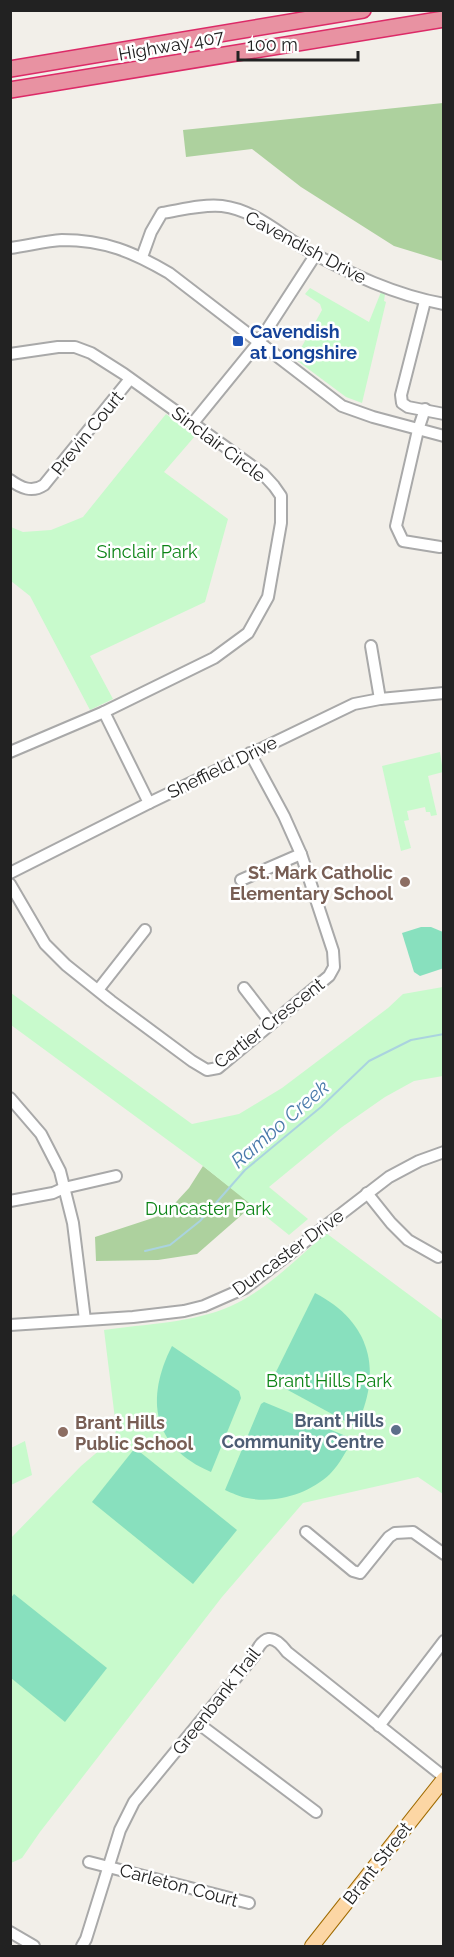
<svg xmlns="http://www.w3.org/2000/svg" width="454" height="1957" font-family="Raleway,sans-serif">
  <rect width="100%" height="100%" fill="#f2efe9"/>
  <g fill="#add19e">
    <path d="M443 103V261L394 246 301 187 252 149 186 157 183 130Z"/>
    <path d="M203 1166 253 1205 197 1254 158 1260 96 1261 95 1237 165 1214 189 1188Z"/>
  </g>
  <g fill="#c8facc">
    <path d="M310 288 369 322 381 292 385 294 384 301 386 302 362 403 346 397 295 359 322 310 320 304 305 294Z"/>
    <path d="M166 414 195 436 164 472 228 519 205 602 90 656 113 699 90 710 30 596 11 581V527L23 532 51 530 83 517Z"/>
    <path d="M440 752 443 772 428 776 437 815 431 816 430 812H426L425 807 407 811 409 820 404 821 411 848 401 851 382 766Z"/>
    <path d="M443 987V1076L414 1081 385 1097 342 1127 269 1187 308 1219 289 1235 203 1166 11 1025V993L192 1124 239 1114 282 1088 388 1008 403 994Z"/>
    <path d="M326 1233 443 1320V1494L418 1477 303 1503 222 1597 40 1832 22 1858 11 1863V1538L81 1466 115 1437 116 1427 104 1330C144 1324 193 1323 231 1306 264 1292 299 1257 326 1233Z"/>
    <path d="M25 1441 32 1475 11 1485V1448Z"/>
  </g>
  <g fill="#88e0be">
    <path d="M421 927H431L443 932 444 968 420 976 414 972 402 933Z"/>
    <path d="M315 1293C371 1322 383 1371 356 1427L273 1382V1378Z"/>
    <path d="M172 1346 239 1391 241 1398 211 1472C152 1447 145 1399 172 1346Z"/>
    <path d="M264 1402 353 1439C346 1451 340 1464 330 1474 309 1494 275 1504 247 1498 240 1497 232 1493 225 1490L261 1404Z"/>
    <path d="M135 1448 237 1530 193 1584 92 1502Z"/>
    <path d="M14 1594 107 1668 65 1722 11 1678 10 1599Z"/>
  </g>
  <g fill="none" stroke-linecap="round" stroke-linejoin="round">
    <path stroke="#aad3df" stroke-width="2" d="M145 1251 170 1245 200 1221 245 1170 321 1107 369 1061 411 1040 444 1034"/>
    <defs>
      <g id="minor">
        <path d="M10 248C27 246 45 241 62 240 105 240 133 252 169 273L342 406 373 417 444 436"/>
        <path d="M142 257 151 232 162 213C181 210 202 204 222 206 255 210 279 234 307 250 350 274 395 295 444 304"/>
        <path d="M425 301 401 395 402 403 408 407 444 414"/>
        <path d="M10 354 58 347H75L91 353 124 374 263 474 274 486 281 496V523L268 597 248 633 214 658 104 712 10 752"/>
        <path d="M425 409 418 430 396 526 403 541 440 547"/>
        <path d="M193 423 259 342 316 254"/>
        <path d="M10 480C21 488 32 493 44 485L130 379"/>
        <path d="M371 646 380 699"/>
        <path d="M104 712 149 803"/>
        <path d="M10 873 149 803 354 704 380 699 444 693"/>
        <path d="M241 880 301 854"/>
        <path d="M10 884 45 944 66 965 111 1001 192 1061 207 1070 218 1068 329 976 334 967 333 951 301 854 284 816 250 753"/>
        <path d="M244 988 271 1023"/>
        <path d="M98 990 145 930"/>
        <path d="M10 1098 41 1134 60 1171 73 1223 85 1320"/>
        <path d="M367 1193 391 1223 408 1240 438 1257"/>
        <path d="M10 1201 53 1193 64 1188 116 1176"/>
        <path d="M10 1325 133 1317 184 1311 204 1306 245 1288 389 1177 419 1161 444 1152"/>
        <path d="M306 1532 353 1571 360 1573 389 1537 395 1533 413 1532 444 1554"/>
        <path d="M199 1724 316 1812"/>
        <path d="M379 1726 444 1641"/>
        <path d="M89 1862 249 1903"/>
        <path d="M10 1932 34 1946"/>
        <path d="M82 1946 86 1939 120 1830 134 1802 254 1656C263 1635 273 1633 287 1652L444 1777"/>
      </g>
      <path id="major" d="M312 1946 444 1779"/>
      <g id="highway">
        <path d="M10 69 363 10"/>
        <path d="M10 90 444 19"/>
      </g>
    </defs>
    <use href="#minor" stroke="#a9a9a9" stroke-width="14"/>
    <use href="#major" stroke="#a06b00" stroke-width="16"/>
    <use href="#highway" stroke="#dc2a67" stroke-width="18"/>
    <use href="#minor" stroke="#fff" stroke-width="10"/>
    <use href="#major" stroke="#fcd6a4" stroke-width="14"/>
    <use href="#highway" stroke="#e892a2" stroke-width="15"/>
  </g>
  <rect fill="#1a4fb4" stroke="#fff" stroke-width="2" x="232" y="335" width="12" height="12" rx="3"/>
  <g fill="#8d6e63" stroke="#fff" stroke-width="2">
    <circle cx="405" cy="882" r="6"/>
    <circle cx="63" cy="1432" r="6"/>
  </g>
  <circle fill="#5c6f8a" stroke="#fff" stroke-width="2" cx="396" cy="1430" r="6"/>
  <g text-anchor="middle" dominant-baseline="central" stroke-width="5" stroke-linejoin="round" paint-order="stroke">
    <g font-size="18" fill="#222" stroke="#fff">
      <text transform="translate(171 45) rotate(-10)">Highway 407</text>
      <text transform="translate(306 247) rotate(28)">Cavendish Drive</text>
      <text transform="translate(87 433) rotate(-51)">Previn Court</text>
      <text transform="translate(219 444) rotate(37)">Sinclair Circle</text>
      <text transform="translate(222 767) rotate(-26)">Sheffield Drive</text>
      <text transform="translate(269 1023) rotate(-38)">Cartier Crescent</text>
      <text transform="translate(288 1252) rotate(-36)">Duncaster Drive</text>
      <text transform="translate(216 1701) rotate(-52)">Greenbank Trail</text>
      <text transform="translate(377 1863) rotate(-52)">Brant Street</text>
      <text transform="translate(179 1885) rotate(15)">Carleton Court</text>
    </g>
    <g font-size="18" font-weight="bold" fill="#164399" stroke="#fff" text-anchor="start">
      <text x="250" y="331">Cavendish<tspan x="250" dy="21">at Longshire</tspan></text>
    </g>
    <g font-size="18" fill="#0c8416" stroke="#fff">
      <text x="147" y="551">Sinclair Park</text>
      <text x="208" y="1208">Duncaster Park</text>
      <text x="329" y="1380">Brant Hills Park</text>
    </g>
    <g font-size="18" font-weight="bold" fill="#785e54" stroke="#fff" text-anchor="end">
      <text x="393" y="872">St. Mark Catholic<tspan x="393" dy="21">Elementary School</tspan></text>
      <text x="75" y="1422" text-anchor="start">Brant Hills<tspan x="75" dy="21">Public School</tspan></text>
    </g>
    <g font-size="18" font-weight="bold" fill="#4e5e75" stroke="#fff" text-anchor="end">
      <text x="384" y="1420">Brant Hills<tspan x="384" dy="21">Community Centre</tspan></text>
    </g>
    <g font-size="20" font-style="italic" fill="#4a7aab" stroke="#fff">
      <text transform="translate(280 1124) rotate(-41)">Rambo Creek</text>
    </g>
  </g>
  <rect width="454" height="1957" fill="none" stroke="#222222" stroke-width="24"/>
  <path d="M238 51v9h120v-9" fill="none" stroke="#222222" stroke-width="3"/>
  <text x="247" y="51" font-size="18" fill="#222222" stroke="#ffffff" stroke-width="4.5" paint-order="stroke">100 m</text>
</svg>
